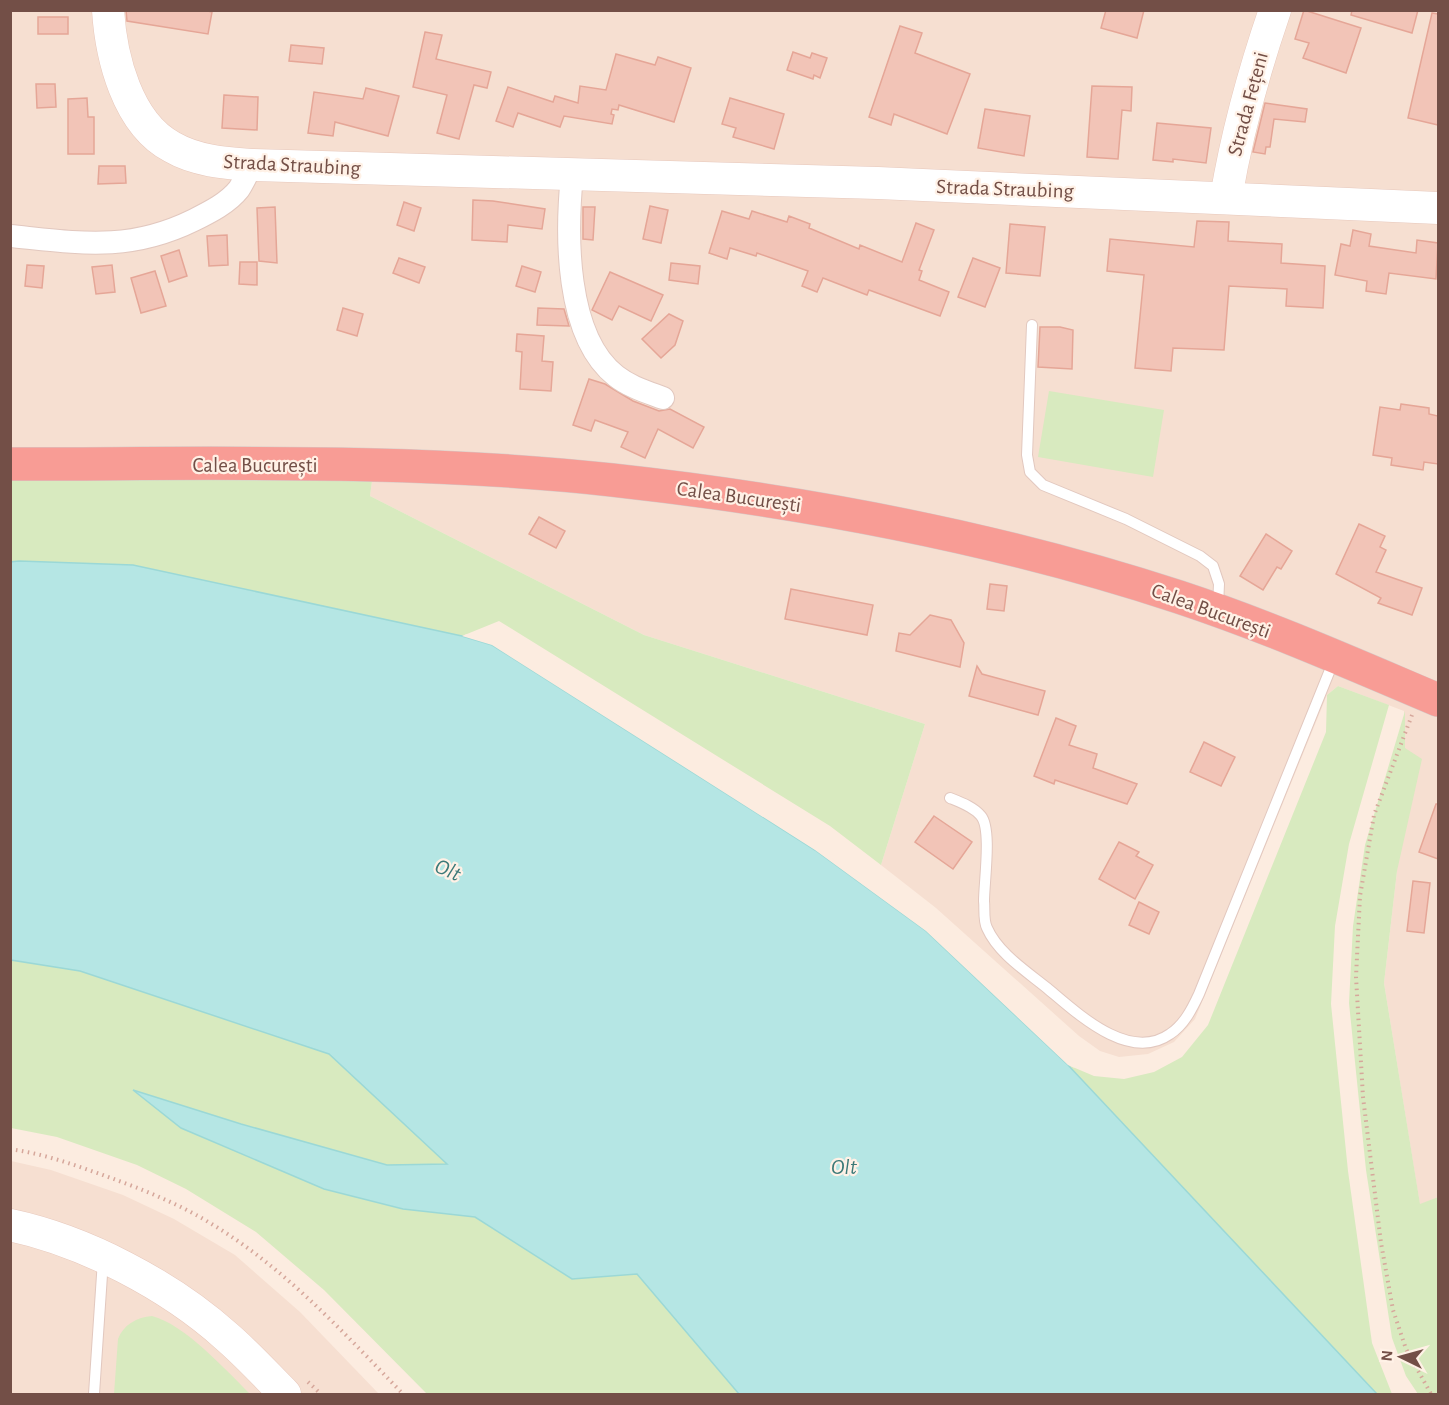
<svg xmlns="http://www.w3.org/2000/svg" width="1449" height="1405" font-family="'Alegreya Sans',sans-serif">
  <rect width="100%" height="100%" fill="#fcece0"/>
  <g fill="#f6dfd1">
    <path d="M10 11H1438V1197L1420 1205 1384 983 1397 871 1405 748 1404 711 1338 686 1327 695 1195 1019 1174 1042 1148 1054 1119 1057 1100 1051 1079 1036 936 908 881 865 925 724 644 635 370 496 372 481 11 479Z"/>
    <path d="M11 1161 51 1170 123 1195 174 1219 235 1255 300 1312 379 1394H11Z"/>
  </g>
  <g fill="#d8eabf">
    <path d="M1049 391 1164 410 1153 477 1038 457Z"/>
    <path d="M10 479 372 481 370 496 644 635 925 724 881 865 830 826 499 621 462 636 133 565 11 562Z"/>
    <path d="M1338 686 1389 705 1349 844 1335 926 1331 1004 1348 1171 1372 1343 1392 1394H1377L1068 1065 1094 1076 1124 1079 1154 1072 1182 1057 1208 1025 1326 732 1327 695Z"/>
    <path d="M1405 711V748L1422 759 1397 871 1384 983 1420 1204 1438 1197V1394H1418L1406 1376 1392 1338 1366 1170 1349 1003 1353 926 1365 845Z"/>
    <path d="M11 960 80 971 329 1054 448 1165H387L241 1124 135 1091 324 1189 403 1209 475 1217 572 1279 637 1274 739 1394H427L324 1290 256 1232 186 1189 137 1165 57 1137 11 1128Z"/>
    <path d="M152 1316C184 1324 226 1370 250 1394H114L118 1339C123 1325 137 1317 152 1316Z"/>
  </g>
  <path fill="#b5e6e4" stroke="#9bd8d6" stroke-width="1.5" d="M19 561 133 565 462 636 492 645 815 850 926 931 1068 1065 1377 1394H739L637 1274 572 1279 475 1217 403 1209 324 1189 181 1128 133 1090 241 1124 387 1165 447 1164 329 1054 80 971 11 960 10 562Z"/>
  <path fill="#fcece0" d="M467 634 493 643 817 847 928 929 1075 1068 1068 1065 926 931 815 850 492 645 462 636Z"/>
  <g fill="#f2c4b7" stroke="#e5a697" stroke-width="1.5">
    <path d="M126 10H203L212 12 208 34 127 21Z"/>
    <path d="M1106 10H1144L1137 38 1101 28Z"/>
    <path d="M1304 10 1361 28 1346 73 1303 58 1309 43 1295 39Z"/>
    <path d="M1352 10H1418L1412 33 1351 15Z"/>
    <path d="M1432 13 1438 14V125L1408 118Z"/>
    <rect x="38" y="17" width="30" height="17"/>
    <path d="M900 26 922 33 915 53 970 74 947 134 894 114 891 125 869 117Z"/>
    <path d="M425 32 442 35 436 59 491 72 487 88 474 85 459 139 437 133 447 95 413 87Z"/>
    <path d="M291 45 324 48 322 64 289 61Z"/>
    <path d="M793 52 810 58 812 53 827 58 820 78 814 75 813 79 787 70Z"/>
    <path d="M616 54 655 65 658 57 691 68 674 122 619 105 618 110 612 109 611 114 614 115 612 124 564 116 560 127 518 113 513 127 496 121 508 87 553 102 555 96 578 103 580 86 606 90Z"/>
    <path d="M36 84H55L56 107 37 108Z"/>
    <path d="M1092 86 1132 87 1131 111 1122 110 1118 159 1087 157Z"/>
    <path d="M366 88 399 96 388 136 335 122 333 136 308 133 314 92 363 99Z"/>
    <path d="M224 95 258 97 257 130 222 128Z"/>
    <path d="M87 98 88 117H94V154H68V99Z"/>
    <path d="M730 98 784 114 774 149 733 137 736 128 722 124Z"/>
    <path d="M1265 103 1307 109 1305 122 1274 119 1270 147H1266L1265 154 1253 152Z"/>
    <path d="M985 109 1030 116 1024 156 978 148Z"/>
    <path d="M1157 123 1211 128 1206 163 1173 159V162L1153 160Z"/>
    <path d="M99 166H125L126 183 98 184Z"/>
    <path d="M473 200 493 201 545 209 542 229 508 225 507 242 472 240Z"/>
    <path d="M404 202 421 208 414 231 397 225Z"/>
    <path d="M650 206 668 210 661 243 643 239Z"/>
    <path d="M275 207 277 263 259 261 257 208Z"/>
    <path d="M583 207H595L593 240 583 239Z"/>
    <path d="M722 211 749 219 752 211 787 222 789 216 810 224 809 228 859 249 860 245 902 262 916 223 934 230 919 270 922 271 919 280 949 292 940 316 869 290 867 295 823 278 817 292 802 286 808 271 757 253 756 256 730 248 727 259 709 253Z"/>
    <path d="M1197 221 1229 222 1228 241 1282 244 1281 263 1325 266 1323 308 1286 306 1287 289 1229 286 1224 350 1173 348 1171 371 1135 368 1144 275 1107 271 1110 239 1194 247Z"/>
    <path d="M1010 224 1045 227 1040 276 1006 273Z"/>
    <path d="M1353 230 1371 234 1369 246 1416 253 1417 240 1438 243 1436 279 1389 273 1386 294 1366 291 1367 281 1335 275 1341 244 1350 246Z"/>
    <path d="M227 235 228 265 209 266 207 236Z"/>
    <path d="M179 250 187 276 169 282 161 256Z"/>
    <path d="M399 258 425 267 419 283 393 273Z"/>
    <path d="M973 258 1000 268 985 307 958 297Z"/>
    <path d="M240 262H257V285L239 284Z"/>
    <path d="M671 263 700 266 698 284 669 280Z"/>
    <path d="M27 265 44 266 42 288 25 286Z"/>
    <path d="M112 265 115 292 96 294 92 267Z"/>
    <path d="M522 266 541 272 535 292 516 286Z"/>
    <path d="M155 271 166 306 141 313 131 278Z"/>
    <path d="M610 272 663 295 651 321 619 306 612 320 592 310Z"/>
    <path d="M343 308 363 314 357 336 337 330Z"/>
    <path d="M538 308 564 309 569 326 537 325Z"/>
    <path d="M669 314 683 321 675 345 661 358 642 339Z"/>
    <path d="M1040 327H1060L1073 330 1072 369 1038 367Z"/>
    <path d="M517 334 544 336 542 361 553 362 551 391 520 389 522 352 516 351Z"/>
    <path d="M589 379 605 384 633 401 659 411 670 409 704 427 693 448 658 429 645 458 621 447 628 432 595 420 591 431 573 425Z"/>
    <path d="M1401 404 1429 408V414L1438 416V464L1424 462 1423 470 1391 465 1392 458 1373 455 1380 407 1400 410Z"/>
    <path d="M539 517 565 531 556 548 529 534Z"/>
    <path d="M1359 524 1385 536 1380 547 1386 550 1376 572 1422 588 1412 615 1378 603 1381 598 1336 574Z"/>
    <path d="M1266 534 1292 551 1281 569 1277 567 1263 590 1240 576Z"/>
    <path d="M990 584 1007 586 1004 611 987 609Z"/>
    <path d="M791 589 873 605 867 635 785 619Z"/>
    <path d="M930 615 951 620 964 643 960 667 896 651 899 633 910 635Z"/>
    <path d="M977 666 982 674 1045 691 1038 715 969 696Z"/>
    <path d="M1056 718 1076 726 1069 745 1097 754 1093 768 1137 784 1127 804 1055 780 1054 784 1034 776Z"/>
    <path d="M1204 742 1235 757 1221 786 1190 772Z"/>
    <path d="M1436 804H1438V859L1419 852Z"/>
    <path d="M934 816 972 842 953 869 915 842Z"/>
    <path d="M1119 842 1139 852 1136 856 1153 865 1135 899 1099 879Z"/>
    <path d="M1413 881 1430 883 1424 933 1407 931Z"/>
    <path d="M1139 902 1159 912 1149 934 1129 925Z"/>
  </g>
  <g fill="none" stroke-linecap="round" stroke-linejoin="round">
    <defs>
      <g id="lane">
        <path d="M1032 325 1027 455 1030 472 1043 485 1126 519 1200 556 1213 566 1219 584 1218 606"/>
        <path d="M950 798C960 802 974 807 981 816 992 829 984 882 984 901 985 909 983 920 987 928 998 953 1026 971 1047 988 1077 1013 1129 1063 1170 1034 1184 1025 1192 1009 1199 994L1334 660"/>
        <path d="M94 1394 103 1260"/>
      </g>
      <g id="street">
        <path d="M572 175C566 234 565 336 616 376 630 387 647 392 663 398"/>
        <path d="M10 236C80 243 129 252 194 220 210 212 228 203 239 189 244 181 248 172 252 165"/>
      </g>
      <g id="secondary">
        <path d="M108 10C111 57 127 123 172 147 196 161 225 163 252 165L878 183 1438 208"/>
        <path d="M1226 198C1237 132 1253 74 1275 10"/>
        <path d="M10 1225C85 1241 169 1285 226 1336 247 1354 266 1375 285 1394"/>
      </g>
      <path id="highway" d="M10 464C211 464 413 458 612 480 803 501 996 537 1179 597 1267 626 1353 664 1438 700"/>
    </defs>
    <use href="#lane" stroke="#e2c8bf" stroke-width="12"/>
    <use href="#street" stroke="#e2c8bf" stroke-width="24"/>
    <use href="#secondary" stroke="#e7c8bc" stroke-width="33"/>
    <use href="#highway" stroke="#d5cac8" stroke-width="34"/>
    <g stroke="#d6a79b" stroke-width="4" stroke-dasharray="1.5 4.5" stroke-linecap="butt">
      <path d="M1412 715 1374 815 1360 896 1356 977 1363 1097 1381 1243 1393 1310 1406 1349 1431 1394"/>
      <path d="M10 1149C45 1154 78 1166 111 1178 144 1190 179 1204 210 1223 284 1267 344 1333 403 1394"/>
      <path d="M308 1382 321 1394"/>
    </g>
    <use href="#lane" stroke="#fff" stroke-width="10"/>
    <use href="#street" stroke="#fff" stroke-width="22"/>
    <use href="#secondary" stroke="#fff" stroke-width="32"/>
    <use href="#highway" stroke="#f89c95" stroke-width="33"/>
  </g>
  <g text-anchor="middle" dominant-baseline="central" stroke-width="4.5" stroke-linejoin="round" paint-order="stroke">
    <g font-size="21" fill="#734f47" stroke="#fff1e6">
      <text transform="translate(1248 104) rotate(-75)">Strada Fețeni</text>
      <text transform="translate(292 165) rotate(3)">Strada Straubing</text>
      <text transform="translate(1005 189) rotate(2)">Strada Straubing</text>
      <text x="255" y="465">Calea București</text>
      <text transform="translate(739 497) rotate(8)">Calea București</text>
      <text transform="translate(1211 611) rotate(20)">Calea București</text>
    </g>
    <g font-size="22" font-style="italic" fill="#3b7978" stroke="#fff1e6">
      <text transform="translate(448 870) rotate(24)">Olt</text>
      <text x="844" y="1167">Olt</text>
    </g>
  </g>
  <rect width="1449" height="1405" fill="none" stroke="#734f47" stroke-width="24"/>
  <g transform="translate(1401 1357) rotate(275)" stroke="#fff1e6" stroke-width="4.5" paint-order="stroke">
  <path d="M0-4.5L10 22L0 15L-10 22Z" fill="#734f47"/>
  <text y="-9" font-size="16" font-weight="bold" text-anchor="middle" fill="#734f47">N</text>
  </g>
</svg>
